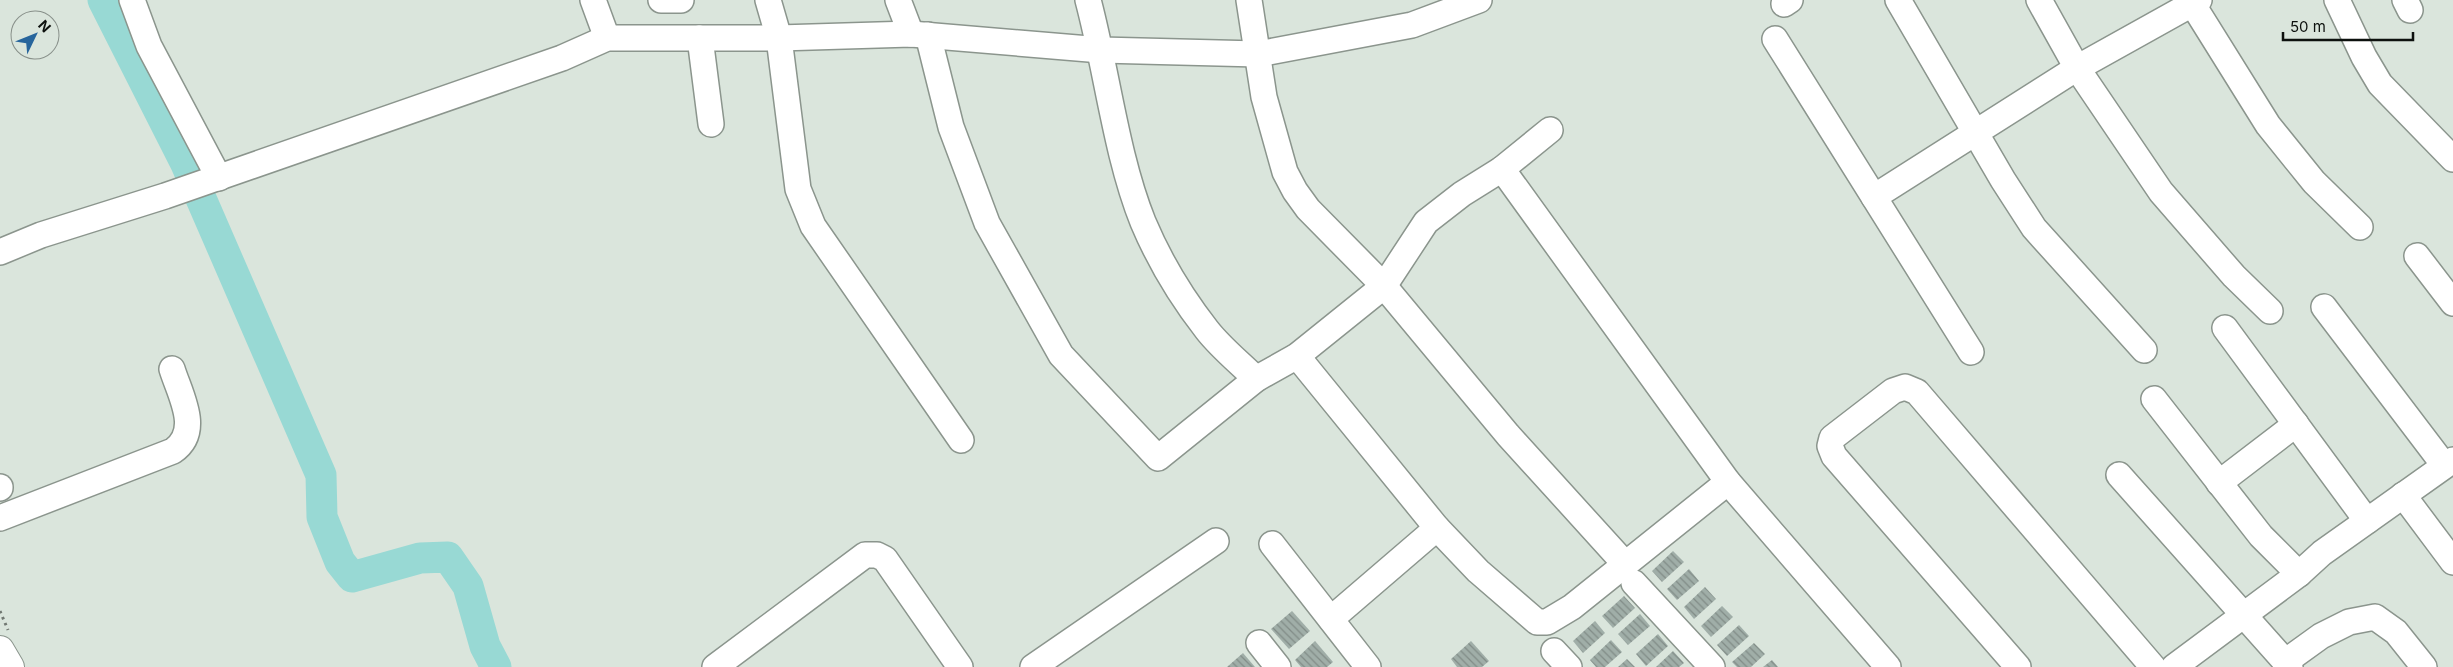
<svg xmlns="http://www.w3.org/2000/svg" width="2453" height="667" font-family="Inter,sans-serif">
  <defs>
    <pattern id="building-back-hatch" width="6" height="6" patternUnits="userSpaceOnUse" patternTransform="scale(1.25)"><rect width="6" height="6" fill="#a0aea8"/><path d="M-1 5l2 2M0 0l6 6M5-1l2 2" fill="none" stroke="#818c87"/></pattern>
  </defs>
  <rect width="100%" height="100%" fill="#dae5dc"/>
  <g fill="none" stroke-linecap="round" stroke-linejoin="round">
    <path stroke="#98d9d4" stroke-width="31" d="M103 0 186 164 321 475 322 517 340 562 352 577 420 558 448 557 468 586 485 646 496 667"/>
  </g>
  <g fill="url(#building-back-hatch)">
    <path d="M1673 551 1684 562 1662 582 1652 571Z"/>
    <path d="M1689 569 1699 581 1677 600 1667 589Z"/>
    <path d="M1705 587 1716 599 1694 619 1684 607Z"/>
    <path d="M1624 596 1635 608 1613 628 1602 616Z"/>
    <path d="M1722 606 1733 617 1711 637 1701 626Z"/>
    <path d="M1292 611 1310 631 1289 649 1271 629Z"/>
    <path d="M1640 614 1650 626 1628 645 1618 634Z"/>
    <path d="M1595 621 1605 633 1583 653 1573 641Z"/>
    <path d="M1739 625 1749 636 1727 656 1717 645Z"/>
    <path d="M1658 634 1668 646 1646 666 1636 654Z"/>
    <path d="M1611 640 1622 652 1605 667H1596L1590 660Z"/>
    <path d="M1315 641 1333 662 1327 667H1301L1295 660Z"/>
    <path d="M1471 641 1489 661 1482 667H1457L1451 659Z"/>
    <path d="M1754 643 1765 654 1751 667H1737L1732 662Z"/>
    <path d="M1673 651 1684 663 1679 667H1656Z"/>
    <path d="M1243 653 1255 667H1227Z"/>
    <path d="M1627 659 1635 667H1618Z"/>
    <path d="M1772 660 1778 667H1763Z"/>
  </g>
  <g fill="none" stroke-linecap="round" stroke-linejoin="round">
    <defs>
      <g id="minor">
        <path d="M132 0 149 46 219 178"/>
        <path d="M593 0 607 38"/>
        <path d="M661 0H681"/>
        <path d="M768 0 779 38 798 189 813 226 961 440"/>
        <path d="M898 0 911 34"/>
        <path d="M1088 0C1107 71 1116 155 1143 222 1159 260 1182 298 1207 330 1221 348 1240 363 1256 379"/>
        <path d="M1249 0 1264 97 1285 172 1295 191 1308 209 1384 286 1508 435 1626 565"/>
        <path d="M1898 0 2003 180 2034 228 2144 350"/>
        <path d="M2039 0 2077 68 2161 192 2234 276 2270 311"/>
        <path d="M2190 0 2268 125 2314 182 2360 227"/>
        <path d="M2337 0 2364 57 2380 84 2453 159"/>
        <path d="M2405 0 2410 10"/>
        <path d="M1784 4 1790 0"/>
        <path d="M928 35 951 127 987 223 1061 355 1158 458 1256 379 1297 356 1384 286 1426 222 1462 194 1502 169 1550 130"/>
        <path d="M700 38 711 124"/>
        <path d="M1775 39 1971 352"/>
        <path d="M1502 169 1728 482 1888 667"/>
        <path d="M1874 197 2077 68 2199 0"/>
        <path d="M0 252 41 235 165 196 562 58 607 38H779L911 34 1101 50 1258 54 1412 25 1479 0"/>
        <path d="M2417 256 2453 303"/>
        <path d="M2324 307 2444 465"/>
        <path d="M2225 328 2367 521"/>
        <path d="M1297 356 1437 528 1478 571 1537 622H1547L1572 607 1728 482"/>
        <path d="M2154 399 2261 536 2299 574"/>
        <path d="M2119 475 2290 667"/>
        <path d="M2219 483 2296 424"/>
        <path d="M0 487V488"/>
        <path d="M2403 495 2453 562"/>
        <path d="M0 518 173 451C202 431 180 395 172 369"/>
        <path d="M1272 544 1368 667"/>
        <path d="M1634 583 1712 667"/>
        <path d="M1331 619 1437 528"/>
        <path d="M1259 643 1278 667"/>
        <path d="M1554 651 1569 667"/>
        <path d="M2285 662 2321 636 2349 622 2375 617 2396 632 2424 667"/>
        <path d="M715 667 865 555H877L885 559 960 667"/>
        <path d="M1033 667 1216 541"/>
        <path d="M2018 667 1834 456 1830 446 1832 438 1893 391 1905 387 1917 392 2153 667"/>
        <path d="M2174 667 2299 574 2322 553 2453 460"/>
      </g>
      <path id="major" d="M0 650 10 667"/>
    </defs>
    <use href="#minor" stroke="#8b958d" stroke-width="28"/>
    <use href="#major" stroke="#8b958d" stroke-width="30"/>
    <path stroke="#717872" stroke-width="3" stroke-dasharray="2.5 4" stroke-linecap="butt" d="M0 611 8 630"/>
    <use href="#minor" stroke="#fff" stroke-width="25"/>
    <use href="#major" stroke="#fff" stroke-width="28"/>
  </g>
  <g transform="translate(35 35) rotate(47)"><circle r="24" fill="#dae5dc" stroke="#88908a"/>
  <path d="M0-4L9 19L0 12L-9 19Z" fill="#27659c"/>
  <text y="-8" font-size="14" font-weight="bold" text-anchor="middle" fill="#0d110e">N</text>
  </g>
  <path d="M2283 32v8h130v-8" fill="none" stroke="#0d110e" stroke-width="2.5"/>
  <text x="2290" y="32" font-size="15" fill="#0d110e" stroke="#dae5dc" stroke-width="4" paint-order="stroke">50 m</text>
</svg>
